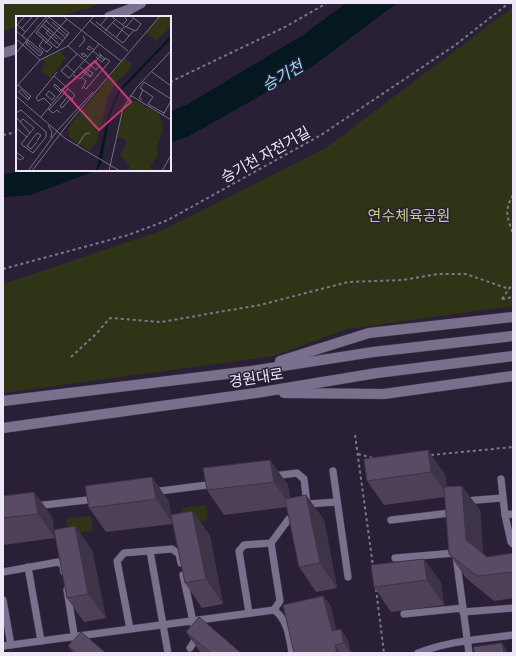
<svg xmlns="http://www.w3.org/2000/svg" width="516" height="656" font-family="Commissioner,'Noto Sans KR',sans-serif">
  <rect width="100%" height="100%" fill="#291f37"/>
  <g fill="#2f3416">
    <path d="M3 3H101L90 8 56 17H17V27L3 31Z"/>
    <path d="M513 7V306L347 329 274 356 3 393V284L163 230 326 148Z"/>
    <path d="M206 505 208 520 184 523 182 508Z"/>
    <path d="M91 516 93 531 68 534 66 518Z"/>
  </g>
  <g fill="#051820">
    <path d="M346 3H397L313 66 189 136 170 143V112L188 104 303 35Z"/>
    <path d="M23 170H98L31 195 3 197V174L18 172Z"/>
  </g>
  <g fill="none" stroke-linecap="round" stroke-linejoin="round">
    <defs>
      <g id="lane">
        <path d="M333 471 348 577"/>
        <path d="M273 476 297 473 304 479 307 504"/>
        <path d="M501 479 505 515 511 542 513 544"/>
        <path d="M152 492 215 484"/>
        <path d="M464 501 502 498"/>
        <path d="M35 506 96 499"/>
        <path d="M304 506 307 504 337 502"/>
        <path d="M505 515 513 514"/>
        <path d="M391 520 450 513"/>
        <path d="M271 543 280 601 274 610"/>
        <path d="M150 551 168 653"/>
        <path d="M456 556 469 653"/>
        <path d="M395 558 455 553"/>
        <path d="M28 567 41 641"/>
        <path d="M3 572 58 562 63 565 64 572"/>
        <path d="M183 575 193 621 195 640 190 648"/>
        <path d="M67 590 77 653"/>
        <path d="M3 600 11 645"/>
        <path d="M463 612 513 608"/>
        <path d="M249 613 239 551 244 545 271 543 288 520 296 513"/>
        <path d="M404 614 463 608"/>
        <path d="M130 629 117 561 124 553 172 549 179 554 181 563"/>
        <path d="M3 646 274 610C288 620 289 637 292 653"/>
        <path d="M418 653C448 641 481 639 513 635"/>
      </g>
      <g id="secondary">
        <path d="M109 17 128 10 141 3"/>
        <path d="M3 53 17 49"/>
        <path d="M280 361 369 333 513 317"/>
        <path d="M284 393 384 394 513 376"/>
        <path d="M3 401 251 371 373 352 513 336"/>
        <path d="M3 428 256 393 377 373 513 356"/>
      </g>
    </defs>
    <use href="#lane" stroke="#42394e" stroke-width="8"/>
    <use href="#secondary" stroke="#42394e" stroke-width="11"/>
    <g stroke="#7e768a" stroke-width="2" stroke-dasharray="3 3" stroke-linecap="butt">
      <path d="M170 82 285 27 327 3"/>
      <path d="M3 135 17 132"/>
      <path d="M513 195C503 212 508 217 513 235"/>
      <path d="M3 269 128 235 168 220 321 135 454 46 509 3"/>
      <path d="M502 299 513 283"/>
      <path d="M502 299 513 297"/>
      <path d="M71 357 96 334 110 318 161 322 260 305 348 282 403 280 438 274H466L509 289"/>
      <path d="M355 435 373 566"/>
      <path d="M358 454 373 458"/>
      <path d="M431 455 513 447"/>
      <path d="M376 589 384 653"/>
    </g>
    <use href="#lane" stroke="#7a6f8c" stroke-width="7"/>
    <use href="#secondary" stroke="#7a6f8c" stroke-width="10"/>
  </g>
  <g fill="#4d4057">
    <path d="M364 459 445 474 447 487 462 486 480 510 483 553 487 557 513 553V598L494 601 466 578 449 554 445 497 384 505 367 481Z"/>
    <path d="M270 460 288 485 290 498 306 495 324 520 337 588 316 592 299 567 287 507 224 515 207 490Z"/>
    <path d="M152 477 169 502 171 515 192 511 210 536 223 604 202 608 185 583 173 524 106 532 89 508Z"/>
    <path d="M3 496 52 516 54 530 75 526 92 550 106 618 84 622 67 598 54 530 55 538 3 545Z"/>
    <path d="M424 559 441 583 444 605 391 612 374 587Z"/>
    <path d="M323 596 331 606 336 630 348 640 351 653H294Z"/>
    <path d="M186 632 241 653H201Z"/>
    <path d="M68 646 106 653H73Z"/>
  </g>
  <g fill="#3e3447">
    <path d="M428 450 445 474 448 496 431 472Z"/>
    <path d="M270 460 288 485 291 507 274 482Z"/>
    <path d="M152 477 169 502 173 524 156 499Z"/>
    <path d="M462 486 480 510 483 564 466 540Z"/>
    <path d="M34 492 52 516 55 538 38 514Z"/>
    <path d="M306 495 324 520 337 588 320 563Z"/>
    <path d="M192 511 210 536 223 604 206 579Z"/>
    <path d="M75 526 92 550 106 618 88 594Z"/>
    <path d="M424 559 441 583 444 605 427 580Z"/>
    <path d="M323 596 331 606 339 642 332 631Z"/>
    <path d="M341 629 348 640 351 653 344 643Z"/>
    <path d="M502 643 506 649 507 653H504Z"/>
    <path d="M335 645 341 653H337Z"/>
  </g>
  <g fill="#594b65" stroke="#3e3447">
    <path d="M428 450 431 472 367 481 364 459Z"/>
    <path d="M270 460 274 482 207 490 203 468Z"/>
    <path d="M152 477 156 499 89 508 85 486Z"/>
    <path d="M462 486 466 540 487 557 513 553V572L477 576 449 554 444 487Z"/>
    <path d="M34 492 38 514 3 518V496Z"/>
    <path d="M306 495 320 563 299 567 285 499Z"/>
    <path d="M192 511 206 579 185 583 171 515Z"/>
    <path d="M75 526 88 594 67 598 54 530Z"/>
    <path d="M424 559 427 580 374 587 371 565Z"/>
    <path d="M323 596 332 631 341 629 344 643 335 645 337 653H294L283 605Z"/>
    <path d="M199 617 241 653H211L186 632Z"/>
    <path d="M81 632 106 653H77L68 646Z"/>
    <path d="M502 643 504 653H475L473 647Z"/>
  </g>
  <g text-anchor="middle" dominant-baseline="central" stroke-width="3" stroke-linejoin="round" paint-order="stroke">
    <g font-size="15" fill="#ede7f7" stroke="#291f37">
      <text transform="translate(265 154) rotate(-29)">승기천 자전거길</text>
      <text transform="translate(256 377) rotate(-9)">경원대로</text>
    </g>
    <g font-size="15" fill="#c3cf7d" stroke="#291f37">
      <text x="409" y="215">연수체육공원</text>
    </g>
    <g font-size="16" font-style="italic" fill="#8fd9f8" stroke="#291f37">
      <text transform="translate(282 75) rotate(-30)">승기천</text>
    </g>
  </g>
  <g transform="translate(16 16)">
    <rect width="155" height="155" fill="#291f37"/>
    <path d="M144 0H155V10L140 25 130 17ZM43 35 50 42 34 62 25 55 29 46 26 43ZM109 42 117 49 101 66 92 80 81 125 74 135 53 121 52 112ZM114 82 143 98 147 111 141 131 142 140 134 150 136 155H113L114 151 104 139 111 126 107 122H101L105 101Z" fill="#2f3416"/>
    <path d="M155 19V23L104 76 94 100 85 149 80 155 92 99 102 75Z" fill="#051820"/>
    <path fill="none" stroke="#776f84" stroke-width="1" d="M47 0 105 45M95 0 108 10 120 15 125 8 115 0M30 5 50 22M74 5 112 35M36 6 52 20M80 6 107 27 118 14M97 7 113 20M0 8 10 16M27 8 47 25M106 9 111 4 108 0M0 10 9 0M26 10 41 23M84 10 92 0M110 11 118 2M6 12 16 1M33 13 30 17 44 29M0 15 11 24M21 15 41 32 53 17 33 1 20 17 36 31M89 15 99 4M6 20 23 0M100 22 108 11M0 23 24 44M28 23 23 30 31 36 36 31M12 24 27 36 24 40 10 28ZM11 26 26 38M29 28 51 3M52 30 80 54 83 50 78 46M63 31 69 24 67 20M75 34 71 33 73 30 78 34M77 35 88 44M0 37 31 0M61 38 45 55 53 62 83 28M70 39 68 41 65 38 67 37 72 41M80 41 86 46 89 43 83 37M50 49 59 57M64 51 75 60M67 56 74 61 77 57 72 54M136 56 155 70M57 59 64 63 85 39M38 60 59 79 56 83M65 61 70 65 66 73M2 69 15 80 13 82 5 73M0 71 24 44 52 30 78 0M68 71 70 73 94 45 89 42M4 74 3 76 12 84 14 82M33 75 39 80 36 84 30 79ZM43 76 45 74 39 68 38 70 45 77M114 79 155 104M0 80 50 123 104 155M55 82 46 92 44 90 52 80H53L57 84M126 84 123 82 127 74M132 88 137 81 124 72 128 66 155 83M132 88 148 97M35 89 28 82 22 85 20 82 41 56M32 93 37 97 41 94 44 97M33 94 52 73M0 97 5 94 30 116V121L17 137 5 128 18 112 7 103 4 106M147 99 155 85M0 101 14 117M25 101 53 67M32 109 36 116 35 122M0 112 11 121M17 122 11 130 15 133 21 126M17 122 21 117 25 119 21 125M61 130 69 118 74 117M0 136 8 142 4 144 0 141M12 155 41 115 77 76M16 155 51 109 144 0M93 155 107 92 121 71 155 35M146 155 155 139"/>
    <path fill="#c83772" fill-opacity="0.15" stroke="#c83772" stroke-width="2" d="M79 45 115 86 83 114 46 74Z"/>
    <rect width="155" height="155" fill="none" stroke="#ede7f7" stroke-width="2"/>
  </g>
  <rect width="516" height="656" fill="none" stroke="#ede7f7" stroke-width="8"/>
</svg>
